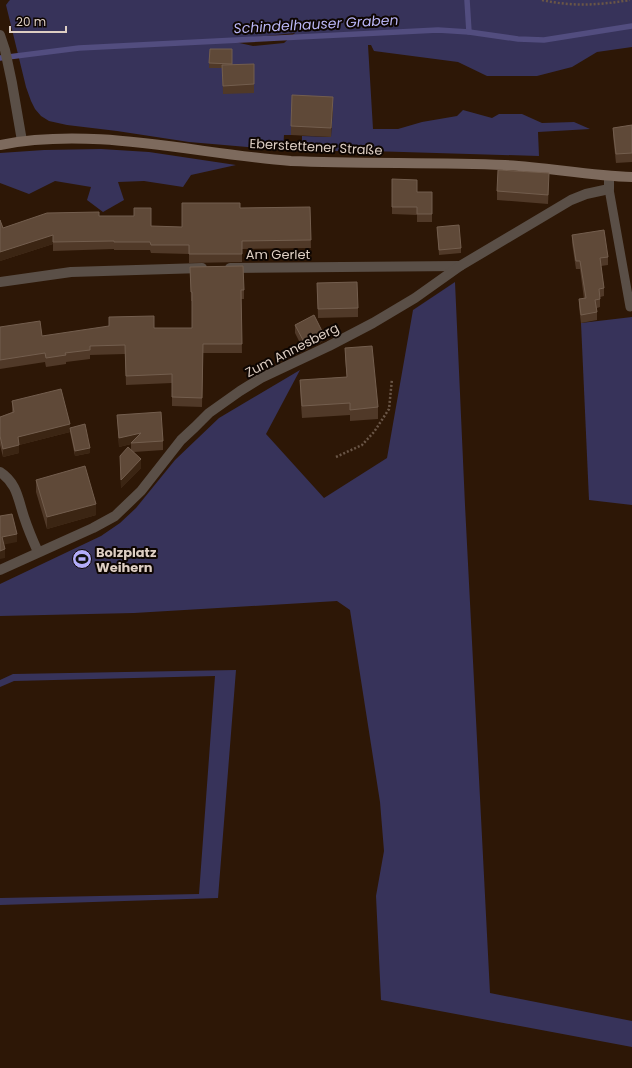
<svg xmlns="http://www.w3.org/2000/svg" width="632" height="1068" font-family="Poppins,sans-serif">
  <rect width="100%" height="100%" fill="#2d1706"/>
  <g fill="#37335a" fill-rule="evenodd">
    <path d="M10 0H632V47L597 52 572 67 537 76H487L458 62 374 51 371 45H368L373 129H398L422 122 457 116 463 110 492 118 499 114H522L542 123 574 122 590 129 538 132 539 156 370 151H302V136L331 137 292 104 291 135H284L283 150 189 142 117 131 67 125 49 121 41 116 35 109 31 101 26 87 6 5 9 1ZM295 33 284 43 253 46 226 40Z"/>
    <path d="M101 149 149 152 236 165 191 175 183 187 144 181 118 182 124 200 103 212 87 200 91 187 55 181 29 194 0 183V153L44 150Z"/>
    <path d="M455 282 465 505 490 993 632 1021V1047L381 1000 376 896 384 851 380 802 350 610 337 601 134 613 0 616V584L101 536 120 523 136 508 175 460 219 418 300 370 266 434 324 498 387 458 413 310Z"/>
    <path d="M632 317V505L589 500 581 323Z"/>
    <path d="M236 670 218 898 0 905V898L199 894 215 676 14 681 0 687V680L13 674Z"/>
  </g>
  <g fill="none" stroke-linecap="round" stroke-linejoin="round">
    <g stroke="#524d7f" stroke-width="5.5">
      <path d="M467 0 469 32"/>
      <path d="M0 58 79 48 438 30 469 32 518 39 544 40 632 26"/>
    </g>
    <g stroke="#6a5647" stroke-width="2.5" stroke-dasharray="2 2" stroke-linecap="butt">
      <path d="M542 0C573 7 599 5 630 0"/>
      <path d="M336 457 362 445 374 432 389 409 392 379"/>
    </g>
    <path stroke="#5a4f47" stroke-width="9" d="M609 189 630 307"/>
    <g stroke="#5a4f47" stroke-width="10">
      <path d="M0 35 5 50 12 83 22 141"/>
      <path d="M230 268 460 266"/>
      <path d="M0 282 71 272 202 268"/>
      <path d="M0 472C17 483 18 499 24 517 28 529 33 541 38 552"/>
      <path d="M0 570 93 528 115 516 141 491 181 440 195 427 209 413 240 391 261 378 329 346 373 323 415 298 460 266 571 200 586 194 609 189V176"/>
    </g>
    <path stroke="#7d6a5d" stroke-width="10" d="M0 145C96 126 195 154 291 161 362 164 434 162 505 165 547 167 589 176 632 177"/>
  </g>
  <g fill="#503928">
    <path d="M210 49H232V65L254 84V93L223 94 222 68H209Z"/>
    <path d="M333 106 331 137 291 135V126Z"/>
    <path d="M632 125V162L616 163 613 136V128Z"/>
    <path d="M392 179 417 192H432V222H417V215L392 214Z"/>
    <path d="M549 182 548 204 497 200V191Z"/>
    <path d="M310 207 311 248 242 249V262L189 263V254L151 253 150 250H114V249L53 251V244L0 261V220L3 228 99 216 151 226 182 227 240 208Z"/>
    <path d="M437 227 461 248V253L439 255Z"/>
    <path d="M572 235 608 257V265L601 266 604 288V296L600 297V307L597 308V320L581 323 579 307V299H584L580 269H576L572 243Z"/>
    <path d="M190 267 244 290V299H241L242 353H203L202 407 172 406V383L126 385 125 354 90 355V359L66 362V364L46 367 45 362 0 369V327L42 336 154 328H192V301H191Z"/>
    <path d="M317 283 358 308V317L318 318Z"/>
    <path d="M295 325 323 341 304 351 295 333Z"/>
    <path d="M345 348 378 407V419L350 421V415L302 418 300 391V380L347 377 345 360Z"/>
    <path d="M12 401 70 428 90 453 75 456 70 432 19 445V453L3 457 0 445V417L12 412Z"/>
    <path d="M117 415 163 441V450L134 452 141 468 121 488 120 456 131 449V444L119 447Z"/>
    <path d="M36 480 96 515 47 529 36 492Z"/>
  </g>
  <g fill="#3b2513">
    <path d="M333 97V106L331 137V128Z"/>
    <path d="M549 173V182L548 204V195Z"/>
    <path d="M53 235V244L0 261V252Z"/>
    <path d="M323 333V341L304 351V342Z"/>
    <path d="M70 424V432L19 445V453L3 457V449L18 437Z"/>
    <path d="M141 433 131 443V444L119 447V438Z"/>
    <path d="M90 448V453L75 456V451Z"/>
    <path d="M141 459V468L121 488V480Z"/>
    <path d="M96 504V515L47 529V517Z"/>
    <path d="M17 534V542L2 545V537Z"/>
    <path d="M5 549V558L0 559V551Z"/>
  </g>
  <g fill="#5f4938" stroke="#735e4e">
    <path d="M210 49H232V64L209 63Z"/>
    <path d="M254 64V84L223 86 222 65Z"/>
    <path d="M292 95 333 97 331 128 291 126Z"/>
    <path d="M632 125V153L616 154 613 128Z"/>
    <path d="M498 170 549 173 548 195 497 191Z"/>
    <path d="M392 179 417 180V192H432V214H417V207H392Z"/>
    <path d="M182 203H240V208L310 207 311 240 242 241V254H189V245H151L150 242H114V241L53 242V235L0 252V220L3 228 47 213 99 212V216H134V208H151V226L182 227Z"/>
    <path d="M459 225 461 248 439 250 437 227Z"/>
    <path d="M604 230 608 257 600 258 604 288 599 289 600 299 595 300 597 312 581 315 579 299 586 298 580 261H576L572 235Z"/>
    <path d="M243 266 244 290H241L242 344H203L202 398 172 397V374L126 376 125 345 90 346V350L65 353 66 355 46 358 45 353 0 360V327L40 321 42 336 109 326V317L154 316V328H192V292H191L190 267Z"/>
    <path d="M357 282 358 308 318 309 317 283Z"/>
    <path d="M314 315 323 333 304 342 295 325Z"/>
    <path d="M372 346 378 407 350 410V403L302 406 300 380 347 377 345 348Z"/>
    <path d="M61 389 70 424 18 437 19 445 3 449 0 436V417L14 412 12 401Z"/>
    <path d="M161 412 163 441 131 443 141 433 119 438 117 415Z"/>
    <path d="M85 424 90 448 75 451 70 428Z"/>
    <path d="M128 447 141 459 121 480 120 456Z"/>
    <path d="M85 466 96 504 47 517 36 480Z"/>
    <path d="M12 514 17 534 2 537 5 549 0 551V516Z"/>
  </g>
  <defs>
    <symbol id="stadium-disc" viewBox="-11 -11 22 22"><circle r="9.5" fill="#b3adf9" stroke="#0e0602"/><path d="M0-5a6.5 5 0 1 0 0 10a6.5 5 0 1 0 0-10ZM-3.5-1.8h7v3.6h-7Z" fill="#111"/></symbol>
  </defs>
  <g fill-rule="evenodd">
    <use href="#stadium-disc" x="71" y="548" width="22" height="22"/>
  </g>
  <g text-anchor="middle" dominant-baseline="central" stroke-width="4" stroke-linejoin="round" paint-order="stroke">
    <g font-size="13" fill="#ddcec3" stroke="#0e0602">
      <text transform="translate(316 147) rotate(3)">Eberstettener Straße</text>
      <text x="278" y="254">Am Gerlet</text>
      <text transform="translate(292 350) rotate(-27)">Zum Annesberg</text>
    </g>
    <g font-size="13" font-weight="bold" fill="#ddcec3" stroke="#0e0602" text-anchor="start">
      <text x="96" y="552">Bolzplatz<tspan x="96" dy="15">Weihern</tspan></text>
    </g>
    <g font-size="14" font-style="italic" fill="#bab6f5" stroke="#0e0602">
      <text transform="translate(316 24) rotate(-3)">Schindelhauser Graben</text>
    </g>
  </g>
  <path d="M10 26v6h56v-6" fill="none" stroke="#ddcec3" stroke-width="2"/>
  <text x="16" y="26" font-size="12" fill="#ddcec3" stroke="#0e0602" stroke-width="3" paint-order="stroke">20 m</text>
</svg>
